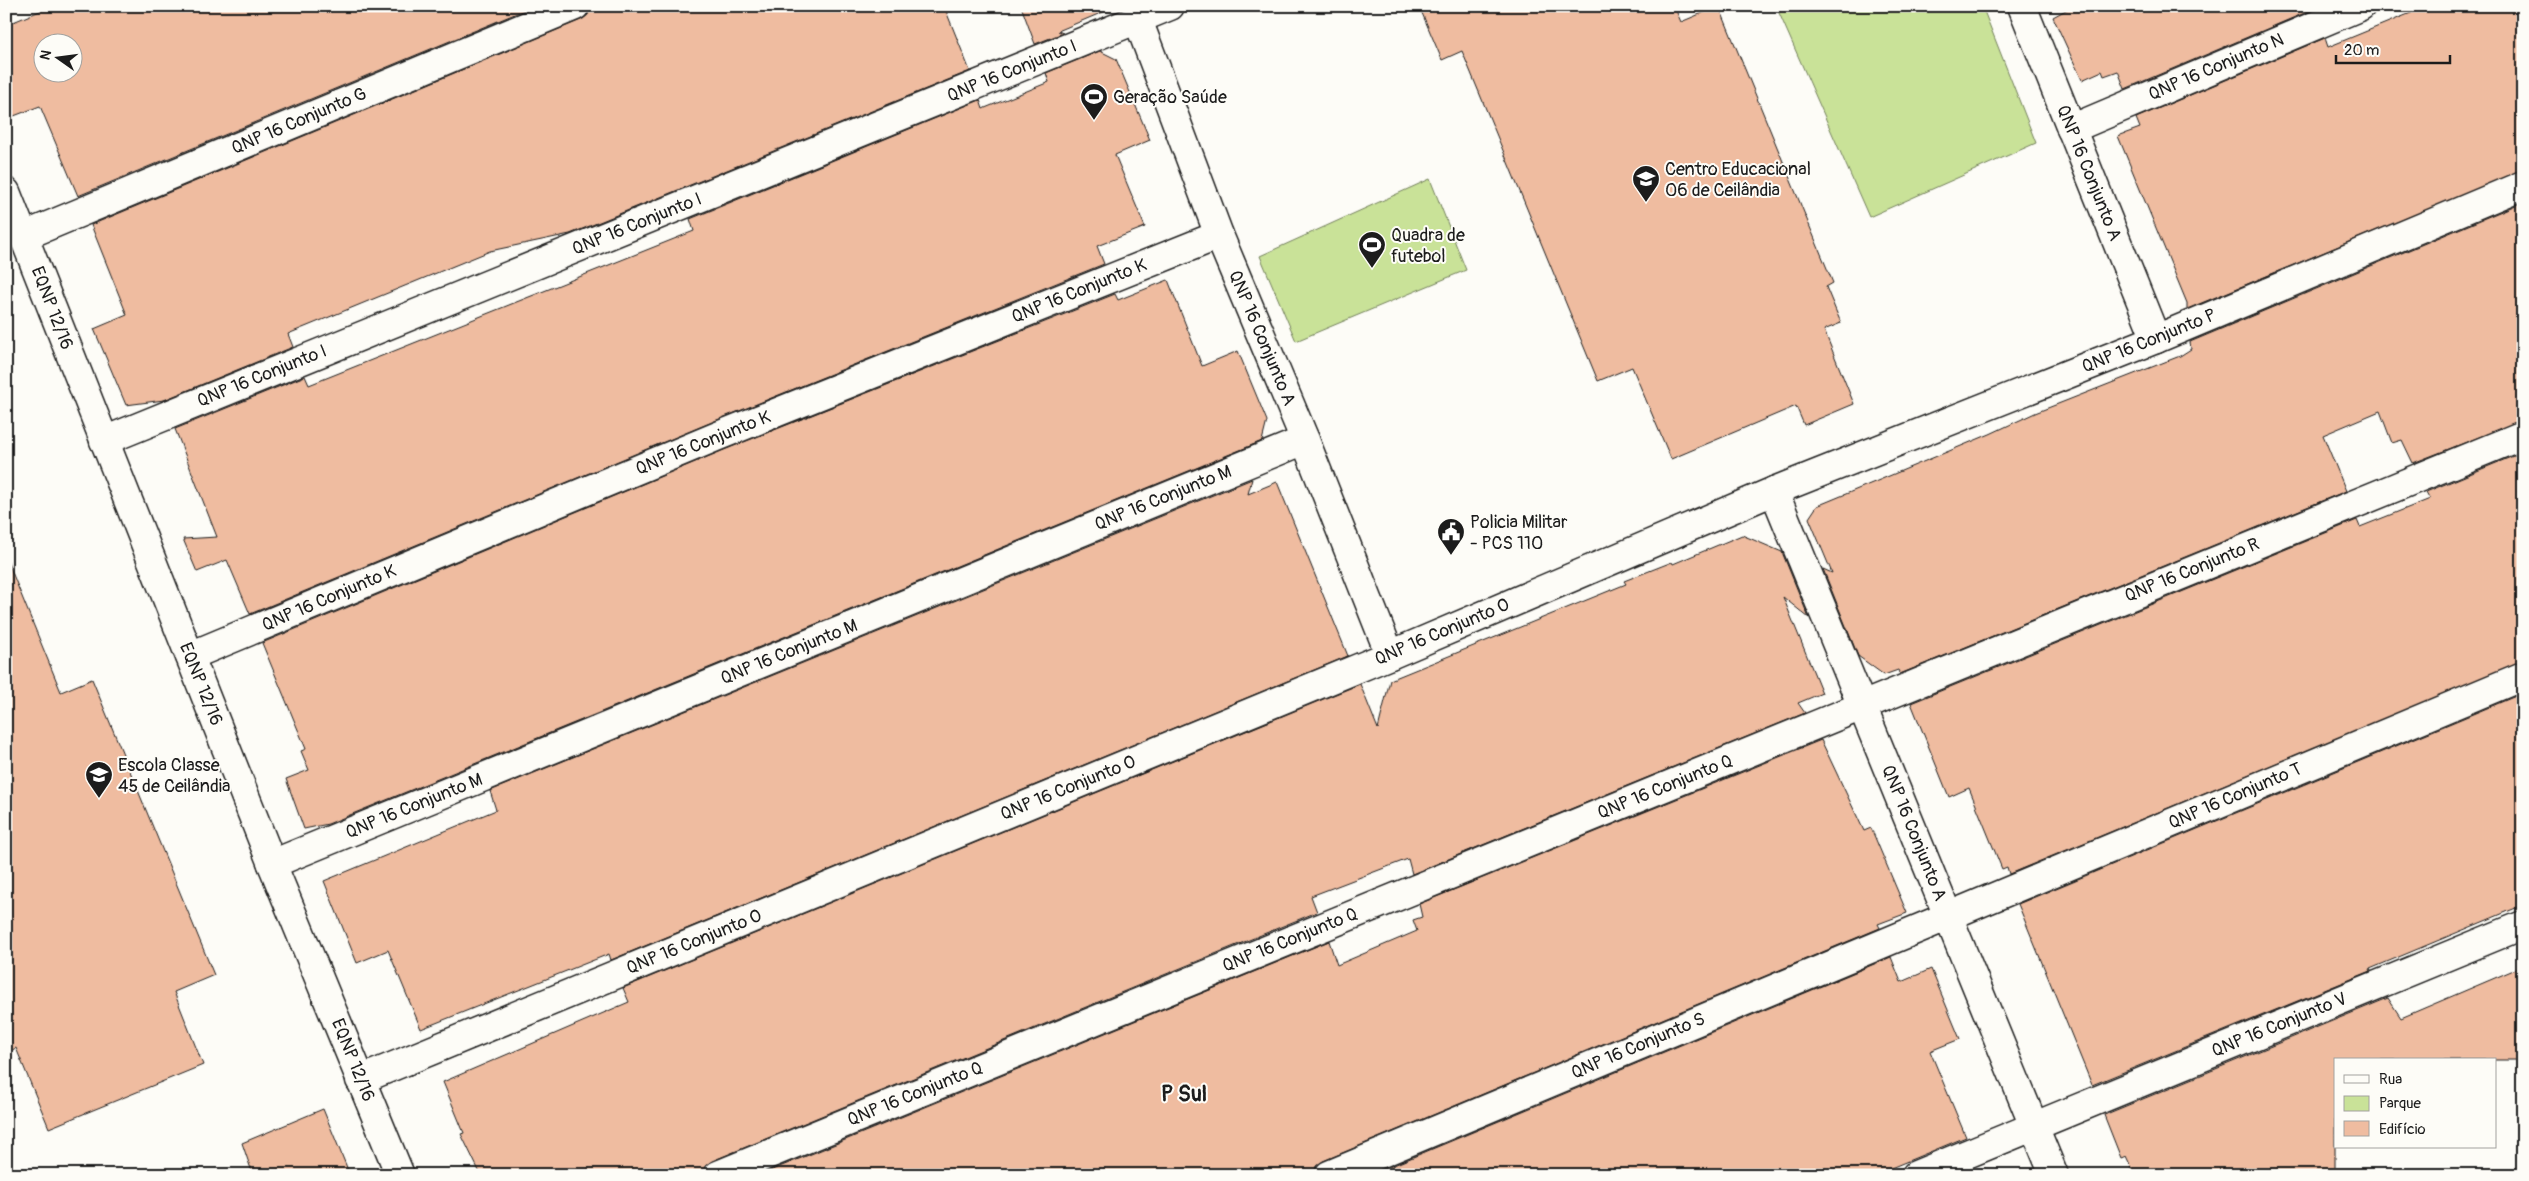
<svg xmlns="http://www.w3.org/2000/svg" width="2529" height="1181" font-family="Pangolin,sans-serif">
  <rect width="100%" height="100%" fill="#fdfcf7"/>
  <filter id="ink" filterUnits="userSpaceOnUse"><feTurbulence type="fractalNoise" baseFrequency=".02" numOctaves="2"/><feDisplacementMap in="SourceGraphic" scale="10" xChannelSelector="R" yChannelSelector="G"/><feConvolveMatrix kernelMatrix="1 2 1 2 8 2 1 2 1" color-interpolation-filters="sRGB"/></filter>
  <g filter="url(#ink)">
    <g fill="#c9e298" stroke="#727f5a">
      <path d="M1776 6H1982L2036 143 1869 217Z"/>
      <path d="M1430 179 1466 270 1296 341 1260 256Z"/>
    </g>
    <g fill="#efbca0" stroke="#1c1c1c" fill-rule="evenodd">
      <path d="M52 6H534L78 196 40 106 6 119V25ZM42 42H72V72H42Z"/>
      <path d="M590 6H944L970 71 570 234 490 251 288 334 293 347 164 400 126 405 94 329 127 315 91 225 581 20 588 15Z"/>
      <path d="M1021 6H1115V7L1058 31 1063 33 1035 44Z"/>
      <path d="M1419 6H1674L1681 22 1719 6 1833 283 1826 287 1841 323 1824 330 1854 404 1804 425 1796 406 1671 459 1632 367 1598 381 1462 51 1442 60Z"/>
      <path d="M2073 6H2313L2314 9 2125 89 2118 71 2104 76 2102 71 2082 80 2053 17Z"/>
      <path d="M2428 6H2523V170L2187 309V303L2118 136 2140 128 2136 118 2325 38 2328 47Z"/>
      <path d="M1100 51 1116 59 1150 140 1115 155 1145 227 1097 246 1104 264 712 422 250 614 227 560 197 572 183 539 217 537 175 429 305 376 309 385 694 231 690 219 980 100 983 109 985 108 1049 82 1046 73Z"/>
      <path d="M2523 202V420L2413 463 2402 440 2392 443 2380 411 2323 435 2346 491 1900 674 1898 670 1884 675 1858 656 1823 569 1832 573 1809 518 1817 506 1990 434 2035 413 2180 356 2191 349 2190 342Z"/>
      <path d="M1168 280 1202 366 1238 351 1267 421 1262 441 328 824 304 829 286 779 309 770 301 751 306 749 262 643 724 450 1115 294 1118 300Z"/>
      <path d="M2523 452V661L2009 874 2007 867 2002 869 1969 788 1949 797 1911 703 2357 520 2360 527 2430 499 2426 492Z"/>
      <path d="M1252 479 1248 494 1277 482 1348 656 611 960 609 954 421 1029 388 950 357 963 324 881 496 810 490 791Z"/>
      <path d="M1742 535 1782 552 1809 618 1783 597 1822 693 1798 703 1805 713 1412 874 1408 859 1311 896 1317 912 712 1161 705 1166 703 1175H481L461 1134 464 1133 443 1082 629 1002 623 988 1360 684 1378 729 1390 680 1626 584 1624 581 1672 562 1673 564Z"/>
      <path d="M7 560 61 692 92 679 214 975 174 992 203 1065 49 1128 16 1048 6 1053Z"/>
      <path d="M2523 693V905L2370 969 2371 971 2092 1085 2018 904Z"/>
      <path d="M1821 740 1864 831 1871 828 1907 913 1878 924 1880 928 1323 1161 1316 1166 1314 1175H760L1329 941 1337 965 1417 931 1413 920 1422 917 1419 904Z"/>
      <path d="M1891 957 1901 982 1931 969 1960 1039 1930 1051 1966 1137 1874 1175H1370Z"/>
      <path d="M2523 966V1060H2335V1175H2135L2126 1156 2121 1158 2104 1115 2388 998 2401 1018Z"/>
      <path d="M323 1109 350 1175H253L242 1143Z"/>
    </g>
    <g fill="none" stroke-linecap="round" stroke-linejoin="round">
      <defs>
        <g id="minor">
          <path d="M2022 6 2156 339"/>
          <path d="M1138 20 1219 235 1305 440 1390 655"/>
          <path d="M2071 129 2361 6"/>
          <path d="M6 192 272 864 400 1175"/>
          <path d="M24 236 575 6"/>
          <path d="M104 441 1170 6"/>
          <path d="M1774 491 2054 1175"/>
          <path d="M190 656 718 436 1219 235"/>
          <path d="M272 864 1305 440"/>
          <path d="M360 1080 1390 655 1774 491 2156 339 2523 185"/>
          <path d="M718 1175 2523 435"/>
          <path d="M1329 1175 2523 676"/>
          <path d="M1916 1175 2523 925"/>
        </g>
      </defs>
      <use href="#minor" stroke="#1c1c1c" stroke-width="31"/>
      <use href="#minor" stroke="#fdfcf7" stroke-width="28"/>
    </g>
  </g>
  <defs>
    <symbol id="stadium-pin" viewBox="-11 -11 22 30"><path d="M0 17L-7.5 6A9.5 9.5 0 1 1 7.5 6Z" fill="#1c1c1c" stroke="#fdfcf7"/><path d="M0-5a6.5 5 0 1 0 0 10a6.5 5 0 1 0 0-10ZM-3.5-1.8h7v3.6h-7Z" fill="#fff"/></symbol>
    <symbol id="school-pin" viewBox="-11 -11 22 30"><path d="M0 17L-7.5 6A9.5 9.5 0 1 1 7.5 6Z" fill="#1c1c1c" stroke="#fdfcf7"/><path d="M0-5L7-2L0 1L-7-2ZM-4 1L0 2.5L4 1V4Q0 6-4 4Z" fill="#fff"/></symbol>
    <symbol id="civic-pin" viewBox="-11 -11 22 30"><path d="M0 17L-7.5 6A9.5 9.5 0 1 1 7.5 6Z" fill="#1c1c1c" stroke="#fdfcf7"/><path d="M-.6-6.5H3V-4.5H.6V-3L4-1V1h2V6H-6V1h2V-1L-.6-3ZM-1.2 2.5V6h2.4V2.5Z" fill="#fff"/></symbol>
  </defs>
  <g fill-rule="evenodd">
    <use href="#stadium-pin" x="1078" y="81" width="32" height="43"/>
    <use href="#school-pin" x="1630" y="163" width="32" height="43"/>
    <use href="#stadium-pin" x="1356" y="229" width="32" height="43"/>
    <use href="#civic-pin" x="1435" y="516" width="32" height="43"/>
    <use href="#school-pin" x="83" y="759" width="32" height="43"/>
  </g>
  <g text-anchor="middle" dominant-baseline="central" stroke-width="4" stroke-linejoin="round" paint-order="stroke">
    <g font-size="18" fill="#1c1c1c" stroke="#fdfcf7">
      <text transform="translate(2216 67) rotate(-23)">QNP 16 Conjunto N</text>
      <text transform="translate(1012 71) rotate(-22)">QNP 16 Conjunto I</text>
      <text transform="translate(299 121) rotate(-23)">QNP 16 Conjunto G</text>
      <text transform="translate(2089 173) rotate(68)">QNP 16 Conjunto A</text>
      <text transform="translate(637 224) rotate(-22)">QNP 16 Conjunto I</text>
      <text transform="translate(1079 291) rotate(-22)">QNP 16 Conjunto K</text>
      <text transform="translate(52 308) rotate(69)">EQNP 12/16</text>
      <text transform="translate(1262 338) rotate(67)">QNP 16 Conjunto A</text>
      <text transform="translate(2149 341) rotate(-22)">QNP 16 Conjunto P</text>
      <text transform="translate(262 376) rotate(-22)">QNP 16 Conjunto I</text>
      <text transform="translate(703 443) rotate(-22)">QNP 16 Conjunto K</text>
      <text transform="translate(1163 498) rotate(-22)">QNP 16 Conjunto M</text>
      <text transform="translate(2192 570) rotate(-22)">QNP 16 Conjunto R</text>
      <text transform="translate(329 598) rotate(-23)">QNP 16 Conjunto K</text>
      <text transform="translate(1442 632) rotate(-23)">QNP 16 Conjunto O</text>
      <text transform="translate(789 652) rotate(-22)">QNP 16 Conjunto M</text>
      <text transform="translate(201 684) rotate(68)">EQNP 12/16</text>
      <text transform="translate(1665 787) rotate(-22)">QNP 16 Conjunto Q</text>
      <text transform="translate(1068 788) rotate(-22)">QNP 16 Conjunto O</text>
      <text transform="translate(2235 796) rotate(-23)">QNP 16 Conjunto T</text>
      <text transform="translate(414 806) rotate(-22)">QNP 16 Conjunto M</text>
      <text transform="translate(1914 833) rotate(68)">QNP 16 Conjunto A</text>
      <text transform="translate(1290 940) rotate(-22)">QNP 16 Conjunto Q</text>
      <text transform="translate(694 942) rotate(-22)">QNP 16 Conjunto O</text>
      <text transform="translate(2279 1025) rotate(-22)">QNP 16 Conjunto V</text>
      <text transform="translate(1638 1046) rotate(-23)">QNP 16 Conjunto S</text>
      <text transform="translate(353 1060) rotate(68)">EQNP 12/16</text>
      <text transform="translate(915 1094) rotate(-22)">QNP 16 Conjunto Q</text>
    </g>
    <g font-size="18" fill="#1c1c1c" stroke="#fdfcf7" text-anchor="start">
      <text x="1113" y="97">Geração Saúde</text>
      <text x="1665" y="169">Centro Educacional<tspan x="1665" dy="21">06 de Ceilândia</tspan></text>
      <text x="1391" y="235">Quadra de<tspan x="1391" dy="21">futebol</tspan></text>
      <text x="1470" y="522">Policia Militar<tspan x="1470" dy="21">- PCS 110</tspan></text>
      <text x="118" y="765">Escola Classe<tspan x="118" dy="21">45 de Ceilândia</tspan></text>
    </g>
    <g font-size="22" font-weight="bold" fill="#1c1c1c" stroke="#fdfcf7">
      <text x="1184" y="1094">P Sul</text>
    </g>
  </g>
  <rect width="2529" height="1181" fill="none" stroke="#fdfcf7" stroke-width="25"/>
  <rect x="12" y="12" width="2504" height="1156" fill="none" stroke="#1c1c1c" stroke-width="2" filter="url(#ink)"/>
  <rect x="2334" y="1058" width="162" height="90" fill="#fdfcf7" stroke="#a3a29f"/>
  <rect x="2344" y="1075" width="25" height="8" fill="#fdfcf7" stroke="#a3a29f"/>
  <text x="2379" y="1084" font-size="15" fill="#1c1c1c">Rua</text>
  <rect x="2344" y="1096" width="25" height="15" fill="#c9e298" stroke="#a3a29f"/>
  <text x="2379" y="1108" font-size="15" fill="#1c1c1c">Parque</text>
  <rect x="2344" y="1121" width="25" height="15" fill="#efbca0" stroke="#a3a29f"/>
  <text x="2379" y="1134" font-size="15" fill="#1c1c1c">Edifício</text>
  <g transform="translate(58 58) rotate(284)"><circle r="24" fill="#fdfcf7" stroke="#a3a29f"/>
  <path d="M0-4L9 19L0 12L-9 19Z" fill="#1c1c1c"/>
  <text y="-8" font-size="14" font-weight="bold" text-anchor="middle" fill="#1c1c1c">N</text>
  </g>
  <path d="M2336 55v8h114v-8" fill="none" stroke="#1c1c1c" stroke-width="2.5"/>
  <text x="2344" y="55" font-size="15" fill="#1c1c1c" stroke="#fdfcf7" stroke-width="4" paint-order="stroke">20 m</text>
</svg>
